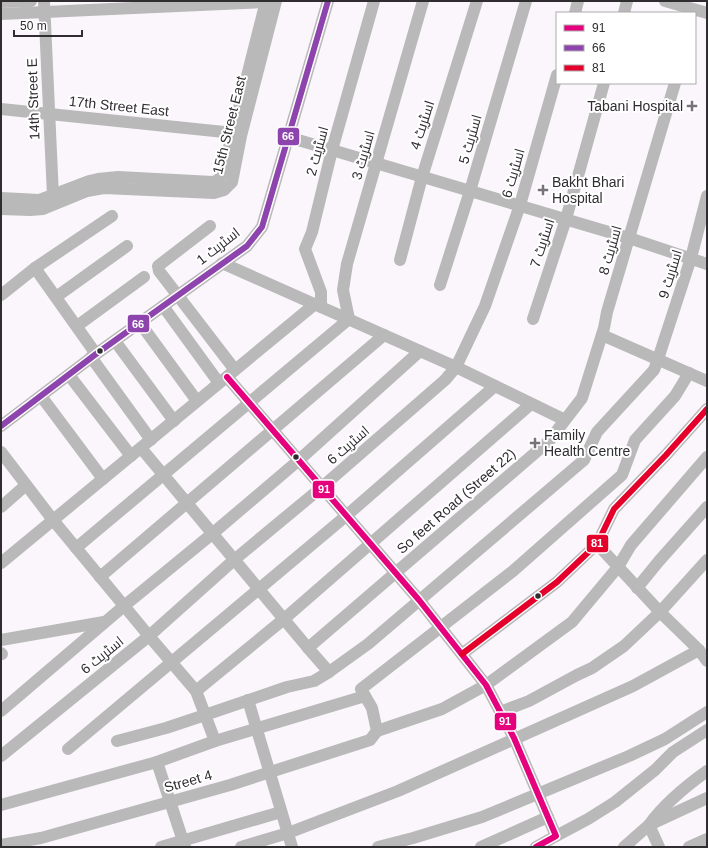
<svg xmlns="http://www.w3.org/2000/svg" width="708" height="848" font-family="Arial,Cairo,sans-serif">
  <rect width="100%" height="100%" fill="#fbf6fc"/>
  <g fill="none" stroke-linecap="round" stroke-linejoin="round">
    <g stroke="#bab9b9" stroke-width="12">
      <path d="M44 1 53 196"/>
      <path d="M665 1 707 13"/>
      <path d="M1 2 31 1"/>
      <path d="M575 13 578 1"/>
      <path d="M624 13 627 1"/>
      <path d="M1 14 266 2"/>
      <path d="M1 109 234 133"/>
      <path d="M288 137 629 238 707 264"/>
      <path d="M1 198 39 200 89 181 98 179 118 177 213 182 218 180 222 175 266 1"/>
      <path d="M1 209 30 210 43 209 87 191 104 188 214 193 224 190 232 182 241 136 276 1"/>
      <path d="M210 226 158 266 159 271 235 370"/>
      <path d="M400 260 422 177 477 1"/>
      <path d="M222 263 456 367 565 420"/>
      <path d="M35 268 96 354"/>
      <path d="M440 285 470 191 526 1"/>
      <path d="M1 295 35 268 112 216"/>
      <path d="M56 297 127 246"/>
      <path d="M163 306 219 383"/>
      <path d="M321 307V292L305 249 312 232 332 150 374 1"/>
      <path d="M533 319 566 219 604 83"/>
      <path d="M140 323 197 401"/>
      <path d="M77 326 144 277"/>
      <path d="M602 335 707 381"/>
      <path d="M115 341 174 421"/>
      <path d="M91 357 151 440"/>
      <path d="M69 375 131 456"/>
      <path d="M227 377 419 600 486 685 514 738 556 836 536 847"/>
      <path d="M41 396 103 479"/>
      <path d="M1 426 96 354 247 246 262 227 328 1"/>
      <path d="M141 448 308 648 329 672"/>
      <path d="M1 452 53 520 149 636 196 691 215 741"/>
      <path d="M1 507 26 485"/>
      <path d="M597 544 660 612 699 650 707 661"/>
      <path d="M76 548 349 319 343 290 347 264 423 1"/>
      <path d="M1 563 315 304"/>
      <path d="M100 577 384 335"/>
      <path d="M637 588 659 561 707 507"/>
      <path d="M1 640 104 622"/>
      <path d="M308 648 549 441 582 398 604 328 607 312 675 83"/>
      <path d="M1 653 2 654"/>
      <path d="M462 654 557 582 597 544 614 509 666 455 707 409"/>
      <path d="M196 691 284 619 531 404"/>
      <path d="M248 700 292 847"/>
      <path d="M1 711 124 606 212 534 299 460 420 351"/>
      <path d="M500 712 529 701 577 675 592 668 624 646 660 612 707 560"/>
      <path d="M377 731 372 708 361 689 513 571 622 475 635 440 675 396 689 373"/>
      <path d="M377 731 442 709 486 685 572 622 618 567 631 545 707 457"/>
      <path d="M117 741 166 728 205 715 287 687 314 681 329 672 368 644 584 460 597 432 654 370 658 359 691 258 707 196"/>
      <path d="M68 749 346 516 495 386"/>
      <path d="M1 756 149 636 234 560 322 487 445 380 456 367 485 306 520 205 557 75"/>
      <path d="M157 762 185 847"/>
      <path d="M1 805 157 762 215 741 365 696"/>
      <path d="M556 836 588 819 615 802 655 770 673 752 707 730"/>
      <path d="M1 845 41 838 230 785 370 740 377 731"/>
      <path d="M161 847 281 812"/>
      <path d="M241 847 288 833 398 791 633 686 699 650"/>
      <path d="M378 847 413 838 482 817 629 756 665 739 707 712"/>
      <path d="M481 847 548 817"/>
      <path d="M624 847 649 825 707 798"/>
      <path d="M659 847 649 825C665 803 686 786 707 771"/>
      <path d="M689 847 707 839"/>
    </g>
    <defs>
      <path id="bus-1" d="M227 377 419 600 486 685 514 738 556 836 536 847"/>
      <path id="bus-2" d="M1 426 96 354 247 246 262 227 328 1"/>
      <path id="bus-3" d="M462 654 557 582 597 544 614 509 666 455 707 409"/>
    </defs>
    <use href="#bus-1" stroke="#fff" stroke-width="9"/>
    <use href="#bus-2" stroke="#fff" stroke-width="9"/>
    <use href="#bus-3" stroke="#fff" stroke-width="9"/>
    <use href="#bus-1" stroke="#e5007d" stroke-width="6"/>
    <use href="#bus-2" stroke="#8e44ad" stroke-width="6"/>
    <use href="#bus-3" stroke="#e4002b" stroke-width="6"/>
  </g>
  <g fill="#777378" stroke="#fff" stroke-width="1.5">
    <path d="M690 100h4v4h4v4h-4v4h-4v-4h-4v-4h4z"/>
    <path d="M541 184h4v4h4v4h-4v4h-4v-4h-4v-4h4z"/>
    <path d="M533 437h4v4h4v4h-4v4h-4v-4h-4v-4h4z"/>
  </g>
  <g fill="#302d31" stroke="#fff" stroke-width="1.5">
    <circle cx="100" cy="351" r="3.5"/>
    <circle cx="296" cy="457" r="3.5"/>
    <circle cx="538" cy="596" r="3.5"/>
  </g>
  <g text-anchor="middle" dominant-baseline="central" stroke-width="4" stroke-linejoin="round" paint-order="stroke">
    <g font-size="14" fill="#302d31" stroke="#fff">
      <text transform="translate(33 99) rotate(-92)">14th Street E</text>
      <text transform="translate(119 106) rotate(6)">17th Street East</text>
      <text transform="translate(229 125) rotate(-76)">15th Street East</text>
      <text transform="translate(422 125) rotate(-72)">اسٹریٹ 4</text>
      <text transform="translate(470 139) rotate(-74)">اسٹریٹ 5</text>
      <text transform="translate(317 151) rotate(-75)">اسٹریٹ 2</text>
      <text transform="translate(363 155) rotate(-74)">اسٹریٹ 3</text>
      <text transform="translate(513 173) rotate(-74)">اسٹریٹ 6</text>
      <text transform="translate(542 243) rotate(-72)">اسٹریٹ 7</text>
      <text transform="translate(218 246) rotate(-38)">اسٹریٹ 1</text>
      <text transform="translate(610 250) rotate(-74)">اسٹریٹ 8</text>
      <text transform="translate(670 274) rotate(-73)">اسٹریٹ 9</text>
      <text transform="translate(348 445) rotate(-41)">اسٹریٹ 6</text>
      <text transform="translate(456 501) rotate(-41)">So feet Road (Street 22)</text>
      <text transform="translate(102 655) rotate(-39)">اسٹریٹ 6</text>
      <text transform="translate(188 781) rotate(-16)">Street 4</text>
    </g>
    <g font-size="14" fill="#302d31" stroke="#fff" text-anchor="start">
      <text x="683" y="106" text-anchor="end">Tabani Hospital</text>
      <text x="552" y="182">Bakht Bhari<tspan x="552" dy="16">Hospital</tspan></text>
      <text x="544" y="435">Family<tspan x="544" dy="16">Health Centre</tspan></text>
    </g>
  </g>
  <g stroke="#fff" stroke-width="1.5">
    <rect x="277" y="127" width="23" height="19" rx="4" fill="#8e44ad"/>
    <rect x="127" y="314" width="23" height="19" rx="4" fill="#8e44ad"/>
    <rect x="312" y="480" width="23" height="19" rx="4" fill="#e5007d"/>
    <rect x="586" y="534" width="23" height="19" rx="4" fill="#e4002b"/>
    <rect x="494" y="712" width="23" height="19" rx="4" fill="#e5007d"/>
  </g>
  <g font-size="11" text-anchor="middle" font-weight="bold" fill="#fff">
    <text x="288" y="140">66</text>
    <text x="138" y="328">66</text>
    <text x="324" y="493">91</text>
    <text x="597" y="547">81</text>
    <text x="505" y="725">91</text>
  </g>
  <rect width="708" height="848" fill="none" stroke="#302d31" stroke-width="4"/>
  <rect x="556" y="12" width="140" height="72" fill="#ffffff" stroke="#acabad"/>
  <rect x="564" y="25" width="20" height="6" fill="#e5007d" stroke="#acabad"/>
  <text x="592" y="32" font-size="12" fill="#302d31">91</text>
  <rect x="564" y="45" width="20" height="6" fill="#8e44ad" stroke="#acabad"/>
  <text x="592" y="52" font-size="12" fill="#302d31">66</text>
  <rect x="564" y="65" width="20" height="6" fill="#e4002b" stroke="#acabad"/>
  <text x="592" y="72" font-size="12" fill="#302d31">81</text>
  <path d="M14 30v6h68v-6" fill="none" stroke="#302d31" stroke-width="2"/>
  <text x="20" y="30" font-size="12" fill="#302d31" stroke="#ffffff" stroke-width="3" paint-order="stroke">50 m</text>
</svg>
